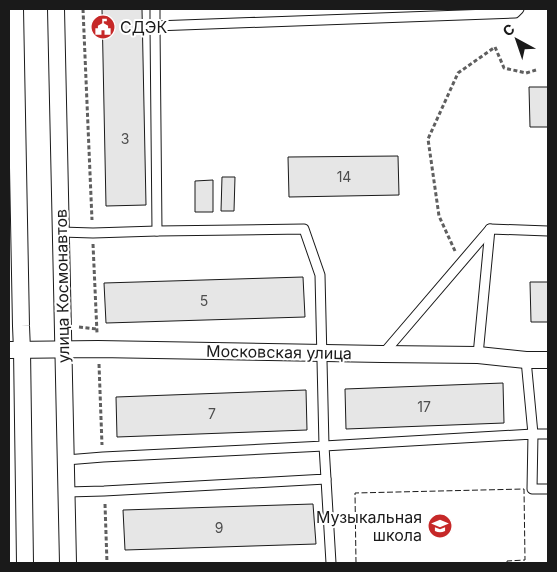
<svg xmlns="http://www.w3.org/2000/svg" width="557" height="572" font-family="Inter,sans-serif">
  <rect width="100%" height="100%" fill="#fff"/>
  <g fill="#e6e6e6" stroke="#1a1a1a">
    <path d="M102 9H142L146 205 106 206Z"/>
    <path d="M529 87H548V127H530Z"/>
    <path d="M398 156 399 195 289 197 288 157Z"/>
    <path d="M222 177H235L234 211H221Z"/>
    <path d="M213 180V212H195V181Z"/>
    <path d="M303 277 305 317 106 323 104 283Z"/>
    <path d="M530 282H548V322H531Z"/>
    <path d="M503 383 504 423 346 429 345 389Z"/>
    <path d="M306 390 307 430 117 437 116 397Z"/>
    <path d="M313 504 316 544 125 550 123 510Z"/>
  </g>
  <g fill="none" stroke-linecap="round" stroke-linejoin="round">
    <defs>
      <g id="service">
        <path d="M155 9V26"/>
        <path d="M157 231 155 26 515 13 519 9"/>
        <path d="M61 232 93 233 157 231 304 229 320 275 324 446 103 457 66 460"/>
        <path d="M383 354 490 229"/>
        <path d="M478 355 490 229 548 231"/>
        <path d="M526 360 533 434H548"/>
        <path d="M326 479 331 563"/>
        <path d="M67 492 104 491 326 479 324 446 533 434 532 489H548"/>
      </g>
      <g id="minor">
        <path d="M15 9 21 326 22 350 25 563"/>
        <path d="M56 9 68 563"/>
        <path d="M9 350 98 349 382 354 478 355 526 360H548"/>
      </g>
    </defs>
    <use href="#service" stroke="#1a1a1a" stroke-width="11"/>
    <use href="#minor" stroke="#1a1a1a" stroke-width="18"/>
    <g stroke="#5f5f5f" stroke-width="3" stroke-dasharray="4 2.5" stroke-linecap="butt">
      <path d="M83 9 92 220"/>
      <path d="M93 244 97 333"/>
      <path d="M455 251 439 216 428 139 458 73 495 47 504 68 526 73 536 70"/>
      <path d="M79 327 97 329"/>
      <path d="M99 364 102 445"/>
      <path d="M105 504 107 563"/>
    </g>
    <use href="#service" stroke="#fff" stroke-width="9"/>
    <use href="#minor" stroke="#fff" stroke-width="16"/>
    <path stroke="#1a1a1a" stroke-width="1" stroke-dasharray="6 2.5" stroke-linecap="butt" d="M356 563 355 493 524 489 525 560 507 561V563"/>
  </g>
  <defs>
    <symbol id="civic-disc" viewBox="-11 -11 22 22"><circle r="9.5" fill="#c62828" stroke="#fff"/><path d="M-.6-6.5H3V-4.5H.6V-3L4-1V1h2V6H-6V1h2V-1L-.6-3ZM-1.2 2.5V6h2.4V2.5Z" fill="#fff"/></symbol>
    <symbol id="school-disc" viewBox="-11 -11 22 22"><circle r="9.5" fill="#c62828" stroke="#fff"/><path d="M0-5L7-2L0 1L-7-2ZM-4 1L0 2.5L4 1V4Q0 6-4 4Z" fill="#fff"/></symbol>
  </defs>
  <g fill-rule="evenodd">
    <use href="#civic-disc" x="89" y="13" width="28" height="28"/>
    <use href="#school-disc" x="426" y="512" width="28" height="28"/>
  </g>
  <g text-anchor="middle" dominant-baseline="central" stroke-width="4" stroke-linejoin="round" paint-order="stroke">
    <g font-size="14" fill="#4d4d4d">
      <text x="125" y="138">3</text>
      <text x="344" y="176">14</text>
      <text x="204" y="300">5</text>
      <text x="424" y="406">17</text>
      <text x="212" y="413">7</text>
      <text x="219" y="527">9</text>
    </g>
    <g font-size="16" fill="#1a1a1a" stroke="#fff" text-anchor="start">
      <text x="120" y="27">СДЭК</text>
      <text x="422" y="517" text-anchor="end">Музыкальная<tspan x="422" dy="18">школа</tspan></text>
    </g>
    <g font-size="16" fill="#1a1a1a" stroke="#fff">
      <text transform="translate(62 286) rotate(-91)">улица Космонавтов</text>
      <text transform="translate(279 352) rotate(1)">Московская улица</text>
    </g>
  </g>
  <rect width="557" height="572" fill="none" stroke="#1a1a1a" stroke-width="20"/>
  <g transform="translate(517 40) rotate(320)" stroke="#ffffff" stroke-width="4" paint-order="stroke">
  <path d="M0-4L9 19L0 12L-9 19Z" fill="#1a1a1a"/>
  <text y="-8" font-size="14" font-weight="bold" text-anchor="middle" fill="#1a1a1a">С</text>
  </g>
</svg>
